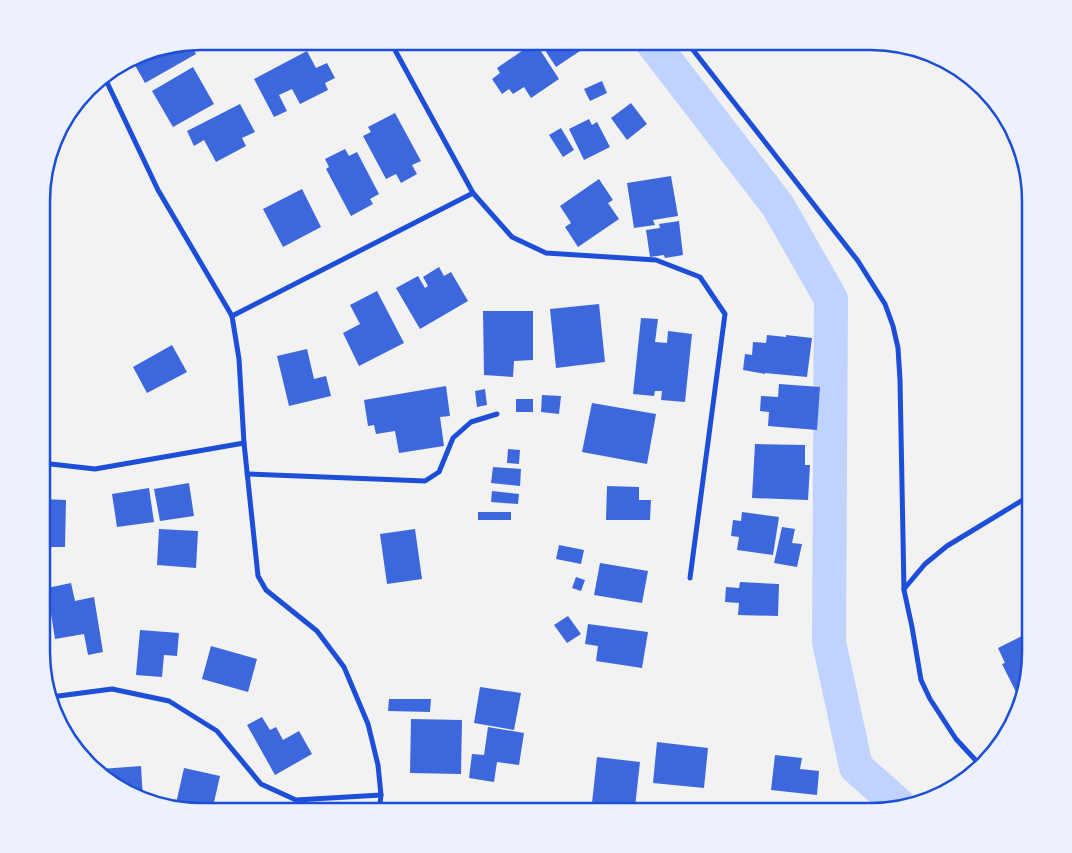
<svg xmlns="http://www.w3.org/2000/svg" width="1072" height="853" font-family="'Alegreya Sans',sans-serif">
  <rect width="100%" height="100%" fill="#f2f2f2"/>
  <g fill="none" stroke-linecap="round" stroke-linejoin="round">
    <path stroke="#bfd3fe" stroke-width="34" d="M651 41 778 206 831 299 829 642 856 767 900 806"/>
  </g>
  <g fill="#3d67dc">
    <path d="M253 41H269L256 47Z"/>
    <path d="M539 41H574L580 51 556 67Z"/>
    <path d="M535 42 559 79 531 98 524 87 513 94 509 89 502 94 492 79 500 73 497 68Z"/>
    <path d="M190 43 196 54 145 83 132 60 149 50Z"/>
    <path d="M307 51 316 68 327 63 335 78 325 83 328 90 300 104 292 89 279 95 287 111 274 117 254 79Z"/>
    <path d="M193 67 214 104 173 127 152 91Z"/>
    <path d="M602 81 607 93 590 101 584 89Z"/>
    <path d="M631 103 647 124 627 140 611 118Z"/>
    <path d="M240 104 255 132 242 138 246 146 216 162 204 140 194 146 187 131Z"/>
    <path d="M395 113 421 161 412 165 417 174 401 183 396 174 386 179 363 136 371 132 368 127Z"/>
    <path d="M589 119 592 125 597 122 610 147 584 160 569 129Z"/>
    <path d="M561 128 574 150 563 157 549 135Z"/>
    <path d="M345 149 349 156 357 152 379 194 370 199 373 204 351 216 326 169 329 167 325 159Z"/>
    <path d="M671 176 678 216 653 220 655 225 634 228 627 183Z"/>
    <path d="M599 179 613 200 608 203 619 219 578 247 565 227 571 223 560 206Z"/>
    <path d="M302 189 321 227 283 247 263 209Z"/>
    <path d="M679 221 683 255 665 258 664 255 650 257 646 230 660 228 659 224Z"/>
    <path d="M439 267 444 276 451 272 468 301 420 329 396 288 418 276 425 288 428 286 423 277Z"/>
    <path d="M377 291 404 343 359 366 343 333 360 324 350 305Z"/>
    <path d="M599 304 605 362 556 368 550 309Z"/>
    <path d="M483 311H533V360L514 361 513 377 484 375Z"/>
    <path d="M641 318 658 319 655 342 667 343 668 331 692 334 685 402 661 400 662 391H655L654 396 633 394Z"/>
    <path d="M767 335 786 337V335L812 338 807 377 765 373V374L743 370 745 354 752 355 753 342 766 343Z"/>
    <path d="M172 345 187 372 147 393 133 367Z"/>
    <path d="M307 349 314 379 326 376 331 396 289 406 277 356Z"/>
    <path d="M779 384 820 387 817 430 768 426 769 412 760 411 761 396 778 397Z"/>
    <path d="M446 386 450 416 440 417 444 446 399 453 395 431 376 434 374 425 368 426 364 400Z"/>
    <path d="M485 389 487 405 477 407 475 391Z"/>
    <path d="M542 395 561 396 559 414 541 412Z"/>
    <rect x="516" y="399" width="17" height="13"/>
    <path d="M592 403 656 414 647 464 582 452Z"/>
    <path d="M755 444 805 445V465H810L808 500 752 498Z"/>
    <path d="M508 449 520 450 519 464 507 463Z"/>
    <path d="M493 467 521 469 520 486 491 483Z"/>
    <path d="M189 483 194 516 160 521 154 489Z"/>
    <path d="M607 486 639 487V500H651L650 520H606Z"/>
    <path d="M149 488 154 522 117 527 112 494Z"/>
    <path d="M492 491 519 494 518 504 491 502Z"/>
    <path d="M42 499 66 500 65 547H42Z"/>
    <rect x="478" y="512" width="33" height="8"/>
    <path d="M742 512 779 517 773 555 737 550 739 537 731 536 733 520 741 521Z"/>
    <path d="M782 527 795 529 792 543 802 544 797 567 774 563Z"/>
    <path d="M159 529 198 531 196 568 157 565Z"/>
    <path d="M415 529 422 579 387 584 380 534Z"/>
    <path d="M559 545 584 550 581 564 556 559Z"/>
    <path d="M1030 549V568L1022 555Z"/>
    <path d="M600 563 648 571 642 603 594 595Z"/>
    <path d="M576 577 585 580 581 591 572 588Z"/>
    <path d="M740 582 779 584 778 616 738 615 739 603 725 602 726 587 739 588Z"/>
    <path d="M71 583 75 601 94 597 103 652 88 655 84 634 55 639 47 588Z"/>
    <path d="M568 616 581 634 567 643 554 625Z"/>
    <path d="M588 624 648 632 642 668 596 661 598 646 585 644Z"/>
    <path d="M140 630 179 633 177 656 164 655 162 677 136 675Z"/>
    <path d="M1030 632V663L1023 697 1019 698 1002 664 1005 663 998 648Z"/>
    <path d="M211 646 257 659 248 692 202 679Z"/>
    <path d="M480 687 521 693 514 730 474 723Z"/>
    <path d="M389 699H431L430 712 388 711Z"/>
    <path d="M262 717 270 730 276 727 283 740 299 731 312 754 275 775 247 725Z"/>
    <path d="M411 719 462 720 461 774 410 773Z"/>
    <path d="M488 727 524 733 519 765 497 762 494 782 469 778 472 754 484 755Z"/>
    <path d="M657 742 708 748 704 788 653 783Z"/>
    <path d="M775 755 802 758 800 769 819 771 817 795 771 790Z"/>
    <path d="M597 757 640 762 635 807 592 803Z"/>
    <path d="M141 766 143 800 101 776V769Z"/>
    <path d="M184 768 220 776 212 811H190L175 808Z"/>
  </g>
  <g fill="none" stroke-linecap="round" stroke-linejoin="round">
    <g stroke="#1d4ed8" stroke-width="5">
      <path d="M390 41 473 193 512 237 546 253 656 260 700 277 725 314 690 578"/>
      <path d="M686 41 858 261 885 304 893 326 898 348 900 380 904 590 912 627 921 680 930 699 956 739 980 765"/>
      <path d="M104 76 158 190 232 316 239 359 244 443 258 576 266 590 317 631 344 667 368 724 378 765 381 795 379 812"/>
      <path d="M232 316 473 193"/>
      <path d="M42 463 95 469 244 443"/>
      <path d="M247 474 425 481 439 472 453 438 471 422 497 414"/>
      <path d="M904 589 925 564 947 546 1031 495"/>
      <path d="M51 697 112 689 169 701 217 731 261 784 296 800 381 795"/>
    </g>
  </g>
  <path d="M0 0H1072V853H0ZM201 50H871A151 151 0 0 1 1022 201V652A151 151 0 0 1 871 803H201A151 151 0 0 1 50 652V201A151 151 0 0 1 201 50Z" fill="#edf1fc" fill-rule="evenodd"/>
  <path fill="none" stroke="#1d4ed8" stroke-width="2.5" d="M201 50H871A151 151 0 0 1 1022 201V652A151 151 0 0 1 871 803H201A151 151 0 0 1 50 652V201A151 151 0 0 1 201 50Z"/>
</svg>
